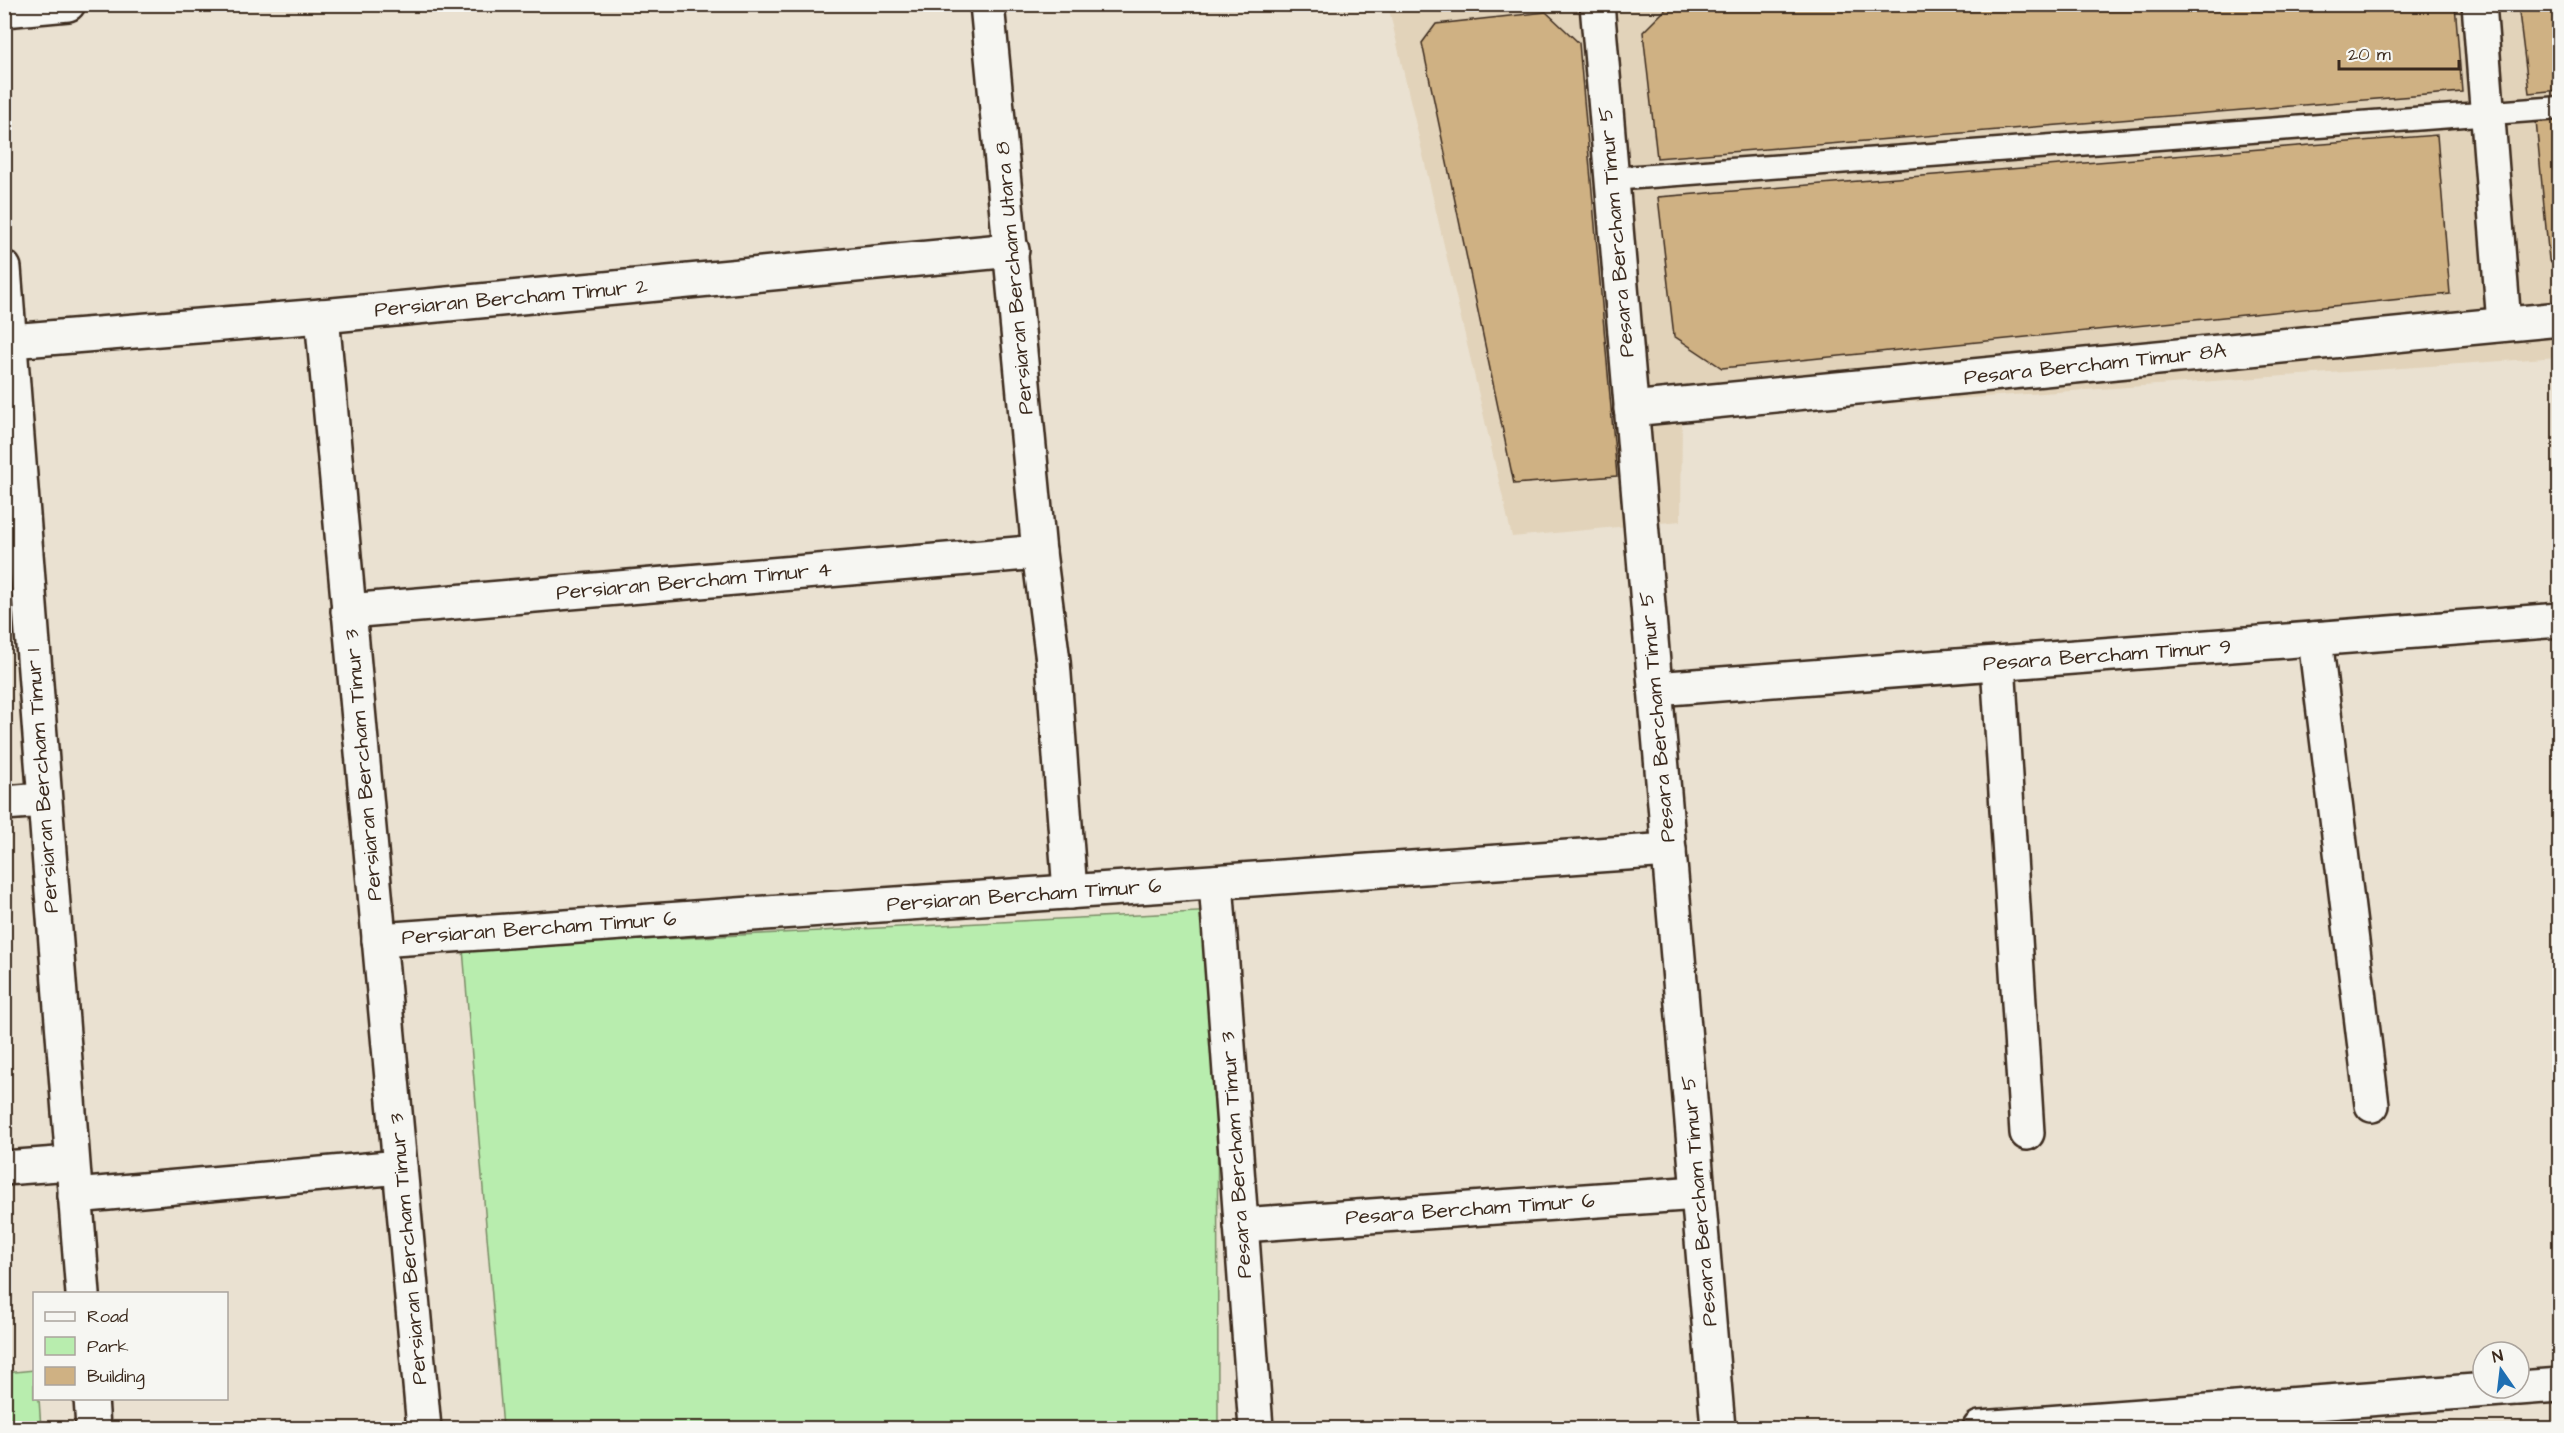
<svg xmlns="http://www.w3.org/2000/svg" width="2564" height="1433" font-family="'Architects Daughter',sans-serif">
  <rect width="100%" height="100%" fill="#eae1d1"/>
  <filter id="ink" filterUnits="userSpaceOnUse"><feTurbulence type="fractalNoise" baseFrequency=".0167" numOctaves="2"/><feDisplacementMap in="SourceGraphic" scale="12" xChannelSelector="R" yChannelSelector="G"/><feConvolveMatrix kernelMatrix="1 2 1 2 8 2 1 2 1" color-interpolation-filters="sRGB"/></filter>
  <g filter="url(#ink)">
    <path fill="#e2d3ba" d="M1388 5H2559V357L1682 418 1681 521 1512 537Z"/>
    <g fill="#b8edae" stroke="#7a8c66" stroke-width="1.5">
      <path d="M1217 911 1218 1428H503L463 949Z"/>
      <path d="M34 1370V1398L39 1399 41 1428H5V1373Z"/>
    </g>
    <g fill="#cfb183" stroke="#3b2a1e" stroke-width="1.5">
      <path d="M1671 4H2455L2462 92 1657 158 1643 32Z"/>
      <path d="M2518 4H2560V90L2529 93Z"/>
      <path d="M1546 12 1579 43 1617 476 1514 484 1422 43 1436 24Z"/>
      <path d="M2560 119V269L2549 260 2536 121Z"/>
      <path d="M2437 135 2450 294 1722 368 1674 336 1658 197Z"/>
    </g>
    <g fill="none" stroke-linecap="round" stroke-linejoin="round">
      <defs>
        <path id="lane" d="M1611 179 2560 108"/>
        <g id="street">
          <path d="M987 4 1039 552 1053 661 1070 892"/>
          <path d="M1597 4 1718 1428"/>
          <path d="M2479 4 2504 324"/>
          <path d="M4 268 83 1294"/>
          <path d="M322 316 424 1428"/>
          <path d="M10 341 322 316 1012 250"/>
          <path d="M1631 409 2560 319"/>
          <path d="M348 611 1039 552"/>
          <path d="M2315 639 2372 1105"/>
          <path d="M1998 663 2027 1133"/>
          <path d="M1655 689 2560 620"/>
          <path d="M4 803 44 800"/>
          <path d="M1216 882 1256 1428"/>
          <path d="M379 940 1669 850"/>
          <path d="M4 1168 71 1163"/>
          <path d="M75 1196 400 1167"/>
          <path d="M1241 1225 1698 1193"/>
          <path d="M2519 1388 2560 1385"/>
          <path d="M91 1398 93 1428"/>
          <path d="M1980 1428 2515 1388"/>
        </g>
        <path id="secondary" d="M4 10 68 4"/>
      </defs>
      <use href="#lane" stroke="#3b2a1e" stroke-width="27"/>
      <use href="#street" stroke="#3b2a1e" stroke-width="38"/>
      <use href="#secondary" stroke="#3b2a1e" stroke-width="38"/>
      <use href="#lane" stroke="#f6f6f2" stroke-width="22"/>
      <use href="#street" stroke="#f6f6f2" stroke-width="33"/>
      <use href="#secondary" stroke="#f6f6f2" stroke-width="33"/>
    </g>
  </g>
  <g text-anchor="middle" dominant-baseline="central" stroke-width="6" stroke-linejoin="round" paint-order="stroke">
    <g font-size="21" fill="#3b2a1e" stroke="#f6f6f2">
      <text transform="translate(1616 232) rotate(-95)">Pesara Bercham Timur 5</text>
      <text transform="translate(1014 278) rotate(-95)">Persiaran Bercham Utara 8</text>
      <text transform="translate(511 298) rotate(-5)">Persiaran Bercham Timur 2</text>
      <text transform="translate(2095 364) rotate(-6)">Pesara Bercham Timur 8A</text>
      <text transform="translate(694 581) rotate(-5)">Persiaran Bercham Timur 4</text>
      <text transform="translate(2107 655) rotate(-4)">Pesara Bercham Timur 9</text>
      <text transform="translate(1657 717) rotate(-95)">Pesara Bercham Timur 5</text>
      <text transform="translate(363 765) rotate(-95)">Persiaran Bercham Timur 3</text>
      <text transform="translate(42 781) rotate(-94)">Persiaran Bercham Timur 1</text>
      <text transform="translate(1024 895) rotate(-4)">Persiaran Bercham Timur 6</text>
      <text transform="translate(539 928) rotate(-4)">Persiaran Bercham Timur 6</text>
      <text transform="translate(1236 1155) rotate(-94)">Pesara Bercham Timur 3</text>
      <text transform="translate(1699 1201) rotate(-95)">Pesara Bercham Timur 5</text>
      <text transform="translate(1470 1209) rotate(-4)">Pesara Bercham Timur 6</text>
      <text transform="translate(408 1249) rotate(-95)">Persiaran Bercham Timur 3</text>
    </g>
  </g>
  <rect width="2564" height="1433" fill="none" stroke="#f6f6f2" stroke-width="24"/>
  <rect x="12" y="12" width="2540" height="1409" fill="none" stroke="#3b2a1e" stroke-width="2" filter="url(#ink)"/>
  <rect x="33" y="1292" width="195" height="108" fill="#f6f6f2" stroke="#aba49d" stroke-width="1.5"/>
  <rect x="45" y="1312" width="30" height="9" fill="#f6f6f2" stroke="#aba49d" stroke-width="1.5"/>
  <text x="87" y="1322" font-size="18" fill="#3b2a1e">Road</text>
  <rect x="45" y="1337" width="30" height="18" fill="#b8edae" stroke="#aba49d" stroke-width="1.5"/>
  <text x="87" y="1352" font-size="18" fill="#3b2a1e">Park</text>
  <rect x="45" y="1367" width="30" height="18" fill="#cfb183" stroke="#aba49d" stroke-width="1.5"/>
  <text x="87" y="1382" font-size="18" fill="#3b2a1e">Building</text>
  <g transform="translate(2501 1370) rotate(346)"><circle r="28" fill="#f6f6f2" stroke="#aba49d" stroke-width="1.5"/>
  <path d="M0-4.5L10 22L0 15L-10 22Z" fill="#1f6fb2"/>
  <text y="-9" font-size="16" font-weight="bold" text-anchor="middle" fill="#3b2a1e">N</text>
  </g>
  <path d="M2339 60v9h120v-9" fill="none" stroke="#3b2a1e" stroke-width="3"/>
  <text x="2348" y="60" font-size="18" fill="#3b2a1e" stroke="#f6f6f2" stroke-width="4.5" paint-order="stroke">20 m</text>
</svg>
